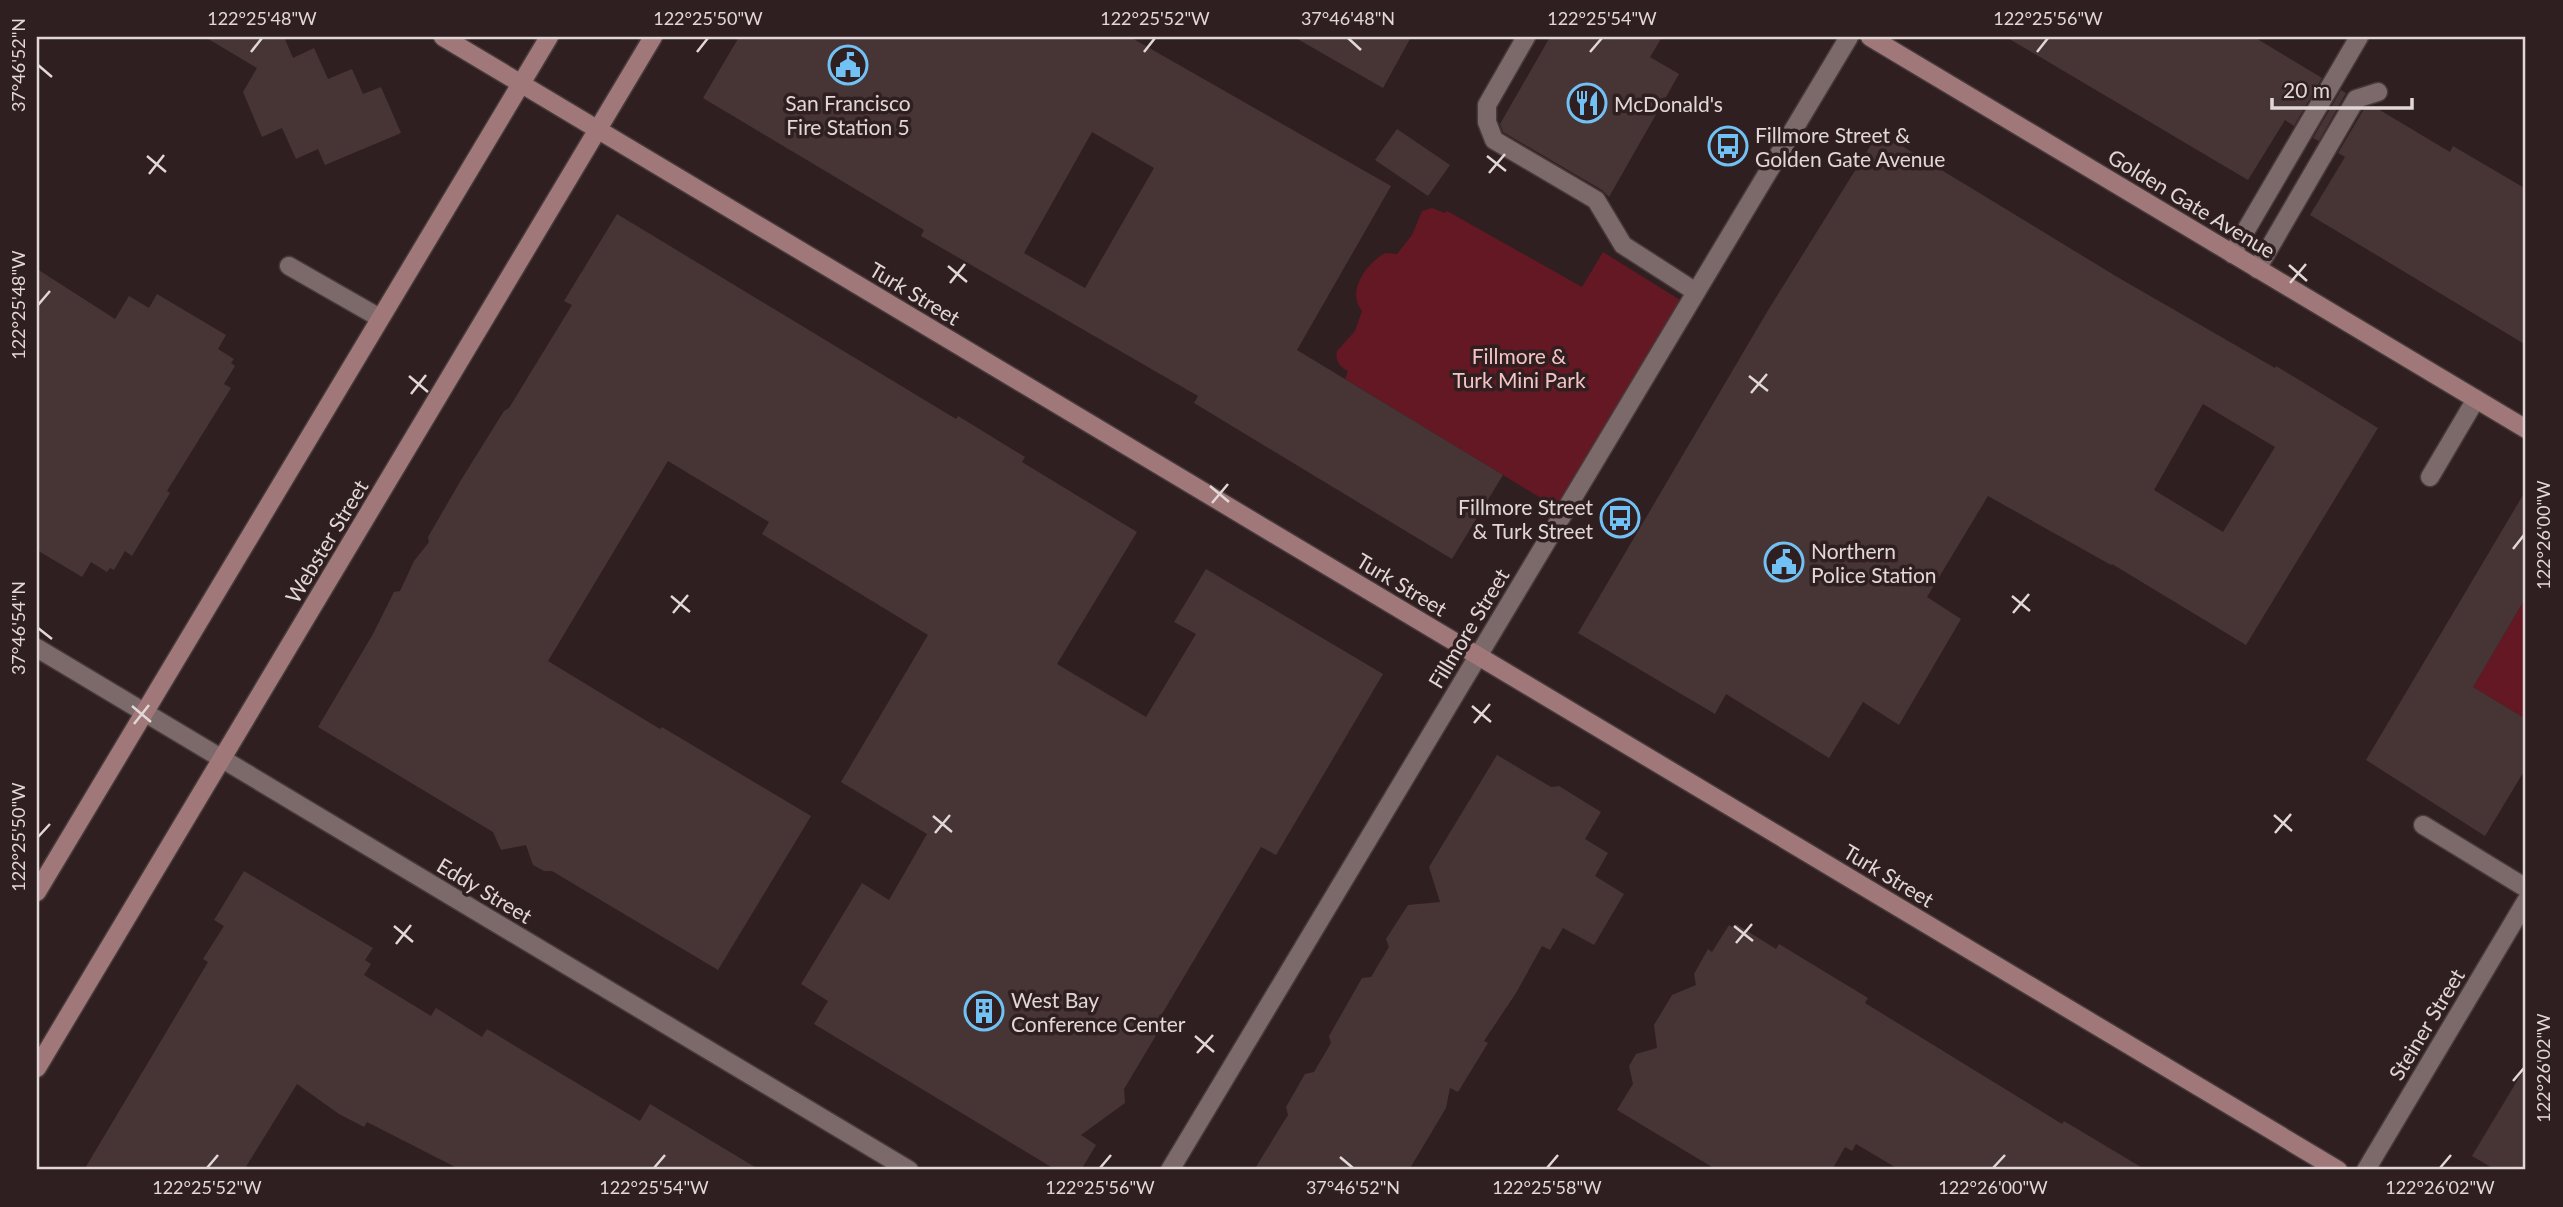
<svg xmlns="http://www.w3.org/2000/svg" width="2563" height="1207" font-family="Lato,sans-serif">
  <rect width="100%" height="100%" fill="#2f1f20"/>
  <g fill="#641823">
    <path d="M1432 208 1445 213 1447 211 1582 287 1603 252 1688 305 1564 512 1345 379 1348 371C1340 367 1335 361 1337 351L1355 331 1362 311C1346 292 1366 264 1385 253L1397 254 1412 235 1422 211Z"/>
    <path d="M2526 597V719L2473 687Z"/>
  </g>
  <g fill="#473536" fill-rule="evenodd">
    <path d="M205 37H284L293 58 314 48 328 79 352 69 363 94 381 87 401 133 325 165 318 149 296 159 282 128 262 137 243 92 257 68Z"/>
    <path d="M739 37H1130L1391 186 1297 350 1503 475 1452 559 1194 403 1198 396 921 236 924 230 703 98ZM1092 132 1154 168 1085 288 1024 253Z"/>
    <path d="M1294 37H1411L1383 88Z"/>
    <path d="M1550 37H1662L1650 57 1679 74 1609 197 1602 190 1503 132 1500 124Z"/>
    <path d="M2006 37H2254L2322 78 2294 126 2285 120 2248 180Z"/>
    <path d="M2341 90 2346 93 2319 141 2313 138Z"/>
    <path d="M2373 106 2450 152 2453 146 2526 189V345L2310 215 2345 157 2338 153 2364 109Z"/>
    <path d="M1397 129 1450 165 1428 196 1375 160Z"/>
    <path d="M1879 132 2119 278 2275 368 2276 366 2378 428 2246 645 2112 564 2111 565 1988 496 1927 597 1961 619 1899 725 1863 702 1829 758 1726 694 1715 714 1578 633 1767 312ZM2203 404 2275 447 2223 532 2154 490Z"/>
    <path d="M617 214 956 419 958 416 1025 457 1022 462 1137 532 1057 664 1146 717 1196 634 1174 622 1206 569 1383 674 1276 855 1261 847 1159 1019 1164 1022 1124 1089 1125 1103 1081 1135 1096 1145 1081 1170H1056L814 1024 828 1001 801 984 862 883 889 900 927 834 841 782 928 635 762 534 769 522 668 461 548 661 660 729 662 727 811 816 718 970 552 871H544L533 865 526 845 501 850 493 832 318 727 373 634 394 592 400 591 414 561 429 542 428 537 461 480 504 411 509 408 572 305 564 301Z"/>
    <path d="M37 269 115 319 129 296 149 308 157 294 226 335 218 349 234 359 231 363 235 366 224 384 231 388 167 491 170 493 132 556 125 551 114 570 110 568 107 572 91 562 82 577 37 550Z"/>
    <path d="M2526 490V597L2473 687 2526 719V768L2485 836 2366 760Z"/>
    <path d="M1497 755 1551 787 1559 786 1601 812 1585 839 1608 853 1595 876 1624 894 1594 945 1563 928 1550 950 1542 946 1516 993 1484 1041 1488 1043 1458 1092 1450 1088 1446 1108 1409 1170H1254L1288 1115 1286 1107 1305 1074 1314 1072 1331 1043 1329 1036 1362 978 1371 977 1389 947 1386 939 1408 905 1440 902 1429 867Z"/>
    <path d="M244 871 373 948 365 960 371 964 364 975 431 1016 436 1008 482 1037 487 1029 640 1121 650 1104 760 1170H461L367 1122 364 1127 339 1114 297 1084 244 1170H84L208 962 203 959 224 926 214 920Z"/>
    <path d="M1736 924 1776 949 1779 944 1868 998 1865 1003 2062 1124 2064 1121 2146 1170H1900L1856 1144 1852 1151 1845 1147 1832 1170H1717L1617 1110 1633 1084 1629 1066 1636 1054 1657 1048 1654 1025 1672 995 1696 985 1694 974 1708 949 1712 952 1729 925 1734 928Z"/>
    <path d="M2526 1066V1170H2496L2472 1156Z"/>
  </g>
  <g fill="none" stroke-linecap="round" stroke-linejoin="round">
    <defs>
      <g id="lane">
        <path d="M1526 37 1487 105V122L1494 140 1596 200 1623 245 1696 292"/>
        <path d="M2232 254 2359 37"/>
        <path d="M289 266 380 318"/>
        <path d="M2257 269 2356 99 2378 92"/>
        <path d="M2430 477 2476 399"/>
        <path d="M2423 825 2526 888"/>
      </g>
      <g id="street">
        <path d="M37 648 909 1170"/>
        <path d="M1170 1170 1849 37"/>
        <path d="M2366 1170 2526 901"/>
      </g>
      <g id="secondary">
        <path d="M443 37 2338 1170"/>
        <path d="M1870 37 2526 429"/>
        <path d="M37 892 549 37"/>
        <path d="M37 1068 653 37"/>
      </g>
    </defs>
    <use href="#lane" stroke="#473a3a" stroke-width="21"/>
    <use href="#street" stroke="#473a3a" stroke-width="21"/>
    <use href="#secondary" stroke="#473a3a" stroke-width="21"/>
    <use href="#lane" stroke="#7c6969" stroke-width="18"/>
    <use href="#street" stroke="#7c6969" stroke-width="18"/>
    <use href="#secondary" stroke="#a0787a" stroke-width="18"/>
  </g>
  <path fill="none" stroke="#e2d7d7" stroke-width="2.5" d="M1348 38 1361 50M251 52 262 38M697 52 708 38M1144 52 1155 38M1590 52 1602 38M2037 52 2048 38M38 65 52 77M147 156 166 172M1487 156 1506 171M1489 173 1505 154M149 174 164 155M2289 265 2307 281M948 266 967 282M950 283 965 264M2290 283 2306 264M38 305 50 291M409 376 428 392M1749 376 1768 391M1751 393 1767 374M411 394 426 375M1210 486 1229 502M1212 503 1228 484M2513 549 2524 535M671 596 690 612M2012 596 2030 611M673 613 688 595M2013 613 2029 594M38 628 52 639M132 706 151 722M1472 706 1491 722M1474 723 1490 704M134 724 149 705M2274 815 2292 831M933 816 952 832M935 833 950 815M2275 833 2291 814M38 837 50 824M394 926 413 942M1734 926 1753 941M1736 943 1752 924M396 944 411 925M1195 1036 1214 1052M1197 1053 1213 1035M2513 1081 2524 1068M1340 1157 1353 1168M207 1168 218 1155M654 1168 665 1155M1100 1168 1111 1155M1547 1168 1558 1155M1993 1168 2005 1155M2440 1168 2451 1155"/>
  <defs>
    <symbol id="civic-ring" viewBox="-11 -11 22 22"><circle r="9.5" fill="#2f1f20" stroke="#72c1f5" stroke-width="1.5"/><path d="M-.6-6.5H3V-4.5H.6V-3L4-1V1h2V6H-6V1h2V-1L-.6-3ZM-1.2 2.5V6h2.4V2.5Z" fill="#72c1f5"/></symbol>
    <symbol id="restaurant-ring" viewBox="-11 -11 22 22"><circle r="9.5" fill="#2f1f20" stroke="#72c1f5" stroke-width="1.5"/><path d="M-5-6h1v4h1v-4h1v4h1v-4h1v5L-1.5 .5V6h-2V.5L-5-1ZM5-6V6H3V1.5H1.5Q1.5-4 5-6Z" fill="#72c1f5"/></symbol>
    <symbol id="bus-ring" viewBox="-11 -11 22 22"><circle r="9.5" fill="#2f1f20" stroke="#72c1f5" stroke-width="1.5"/><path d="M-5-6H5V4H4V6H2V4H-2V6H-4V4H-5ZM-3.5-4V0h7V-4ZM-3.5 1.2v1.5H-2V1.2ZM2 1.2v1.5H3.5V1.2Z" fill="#72c1f5"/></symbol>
    <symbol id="building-ring" viewBox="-11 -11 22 22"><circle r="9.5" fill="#2f1f20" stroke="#72c1f5" stroke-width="1.5"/><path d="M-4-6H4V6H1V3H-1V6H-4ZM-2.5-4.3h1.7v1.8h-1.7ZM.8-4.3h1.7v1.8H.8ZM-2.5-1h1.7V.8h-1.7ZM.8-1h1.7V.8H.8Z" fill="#72c1f5"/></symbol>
  </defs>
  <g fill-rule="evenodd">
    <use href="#civic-ring" x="826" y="43" width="44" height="44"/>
    <use href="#restaurant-ring" x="1565" y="81" width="44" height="44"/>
    <use href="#bus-ring" x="1706" y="124" width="44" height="44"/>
    <use href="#bus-ring" x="1598" y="496" width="44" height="44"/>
    <use href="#civic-ring" x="1762" y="540" width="44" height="44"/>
    <use href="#building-ring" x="962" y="989" width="44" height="44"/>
  </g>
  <g text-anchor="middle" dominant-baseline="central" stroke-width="7" stroke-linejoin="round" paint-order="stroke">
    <g font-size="21" fill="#e2d7d7" stroke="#2f1f20" text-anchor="start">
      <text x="848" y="102" text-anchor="middle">San Francisco<tspan x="848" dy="24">Fire Station 5</tspan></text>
      <text x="1614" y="103">McDonald's</text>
      <text x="1755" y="134">Fillmore Street &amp;<tspan x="1755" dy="24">Golden Gate Avenue</tspan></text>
      <text x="1593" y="506" text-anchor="end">Fillmore Street<tspan x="1593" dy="24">&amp; Turk Street</tspan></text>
      <text x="1811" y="550">Northern<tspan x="1811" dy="24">Police Station</tspan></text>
      <text x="1011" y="999">West Bay<tspan x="1011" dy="24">Conference Center</tspan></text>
    </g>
    <g font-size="21" fill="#e2d7d7" stroke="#2f1f20">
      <text transform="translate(2192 203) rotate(31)">Golden Gate Avenue</text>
      <text transform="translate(915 293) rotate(31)">Turk Street</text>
      <text transform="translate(326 541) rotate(-59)">Webster Street</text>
      <text transform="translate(1402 584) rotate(31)">Turk Street</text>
      <text transform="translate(1468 628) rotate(-59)">Fillmore Street</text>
      <text transform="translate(1889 875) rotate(31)">Turk Street</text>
      <text transform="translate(485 890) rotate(31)">Eddy Street</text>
      <text transform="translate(2426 1024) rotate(-59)">Steiner Street</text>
    </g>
    <g font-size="21" fill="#f6c3c5" stroke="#2f1f20">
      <text x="1519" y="355">Fillmore &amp;<tspan x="1519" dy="24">Turk Mini Park</tspan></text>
    </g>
  </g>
  <rect width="2563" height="1207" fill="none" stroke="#2f1f20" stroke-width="77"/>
  <path d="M2272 98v10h140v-10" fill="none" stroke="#e2d7d7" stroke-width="3.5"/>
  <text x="2283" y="98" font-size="21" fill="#e2d7d7" stroke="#2f1f20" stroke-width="5" paint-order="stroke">20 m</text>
  <rect x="38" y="38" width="2486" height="1130" fill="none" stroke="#e2d7d7" stroke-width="2.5"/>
  <g font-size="18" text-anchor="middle" fill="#e2d7d7">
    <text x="262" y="25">122°25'48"W</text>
    <text x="708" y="25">122°25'50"W</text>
    <text x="1155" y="25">122°25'52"W</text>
    <text x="1348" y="25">37°46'48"N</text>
    <text x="1602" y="25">122°25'54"W</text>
    <text x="2048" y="25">122°25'56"W</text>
    <text transform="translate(19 65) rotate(-90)" y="6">37°46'52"N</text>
    <text transform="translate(19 305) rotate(-90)" y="6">122°25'48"W</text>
    <text transform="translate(2544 535) rotate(-90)" y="6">122°26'00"W</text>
    <text transform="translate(19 628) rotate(-90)" y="6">37°46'54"N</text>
    <text transform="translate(19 837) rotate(-90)" y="6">122°25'50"W</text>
    <text transform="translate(2544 1068) rotate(-90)" y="6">122°26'02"W</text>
    <text x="207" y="1194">122°25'52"W</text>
    <text x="654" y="1194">122°25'54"W</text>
    <text x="1100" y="1194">122°25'56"W</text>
    <text x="1353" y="1194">37°46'52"N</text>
    <text x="1547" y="1194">122°25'58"W</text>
    <text x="1993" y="1194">122°26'00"W</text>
    <text x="2440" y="1194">122°26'02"W</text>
  </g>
</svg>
